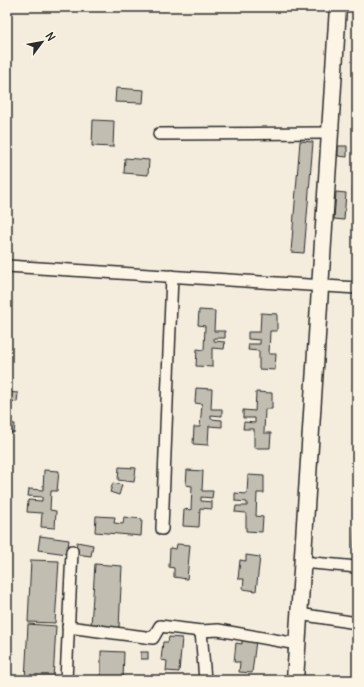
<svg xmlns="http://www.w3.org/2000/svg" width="364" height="687" font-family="Delius,sans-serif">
  <rect width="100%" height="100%" fill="#f4edde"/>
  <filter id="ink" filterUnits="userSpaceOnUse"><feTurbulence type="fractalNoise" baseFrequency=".025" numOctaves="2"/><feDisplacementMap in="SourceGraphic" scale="8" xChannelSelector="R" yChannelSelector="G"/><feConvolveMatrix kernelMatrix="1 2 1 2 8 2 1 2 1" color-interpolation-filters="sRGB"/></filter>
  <g filter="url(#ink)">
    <g fill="#c2bdb1" stroke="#2b2b2b">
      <path d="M116 88 144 90 143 103 115 102Z"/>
      <path d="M93 120 114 121 113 147 92 146Z"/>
      <path d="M300 141 313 142 304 253 291 252Z"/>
      <path d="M338 146H347V157L338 156Z"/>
      <path d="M125 158 149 160 148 175 124 173Z"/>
      <rect x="353" y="187" width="4" height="31"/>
      <path d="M336 192 346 193 344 220 334 219Z"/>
      <path d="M199 310 215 311 214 331H225V338H214V341L225 342 224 349 212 348V367L196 366 197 349 204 350 205 326 198 325Z"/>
      <path d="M261 313 277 314V331H270L269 354H276L275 370 259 369V351L248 350 249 344H260V340L248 339V332H260Z"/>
      <path d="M196 388 212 389 211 409H222V416L211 415V419L222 420V427L209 426 208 445 193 444 194 427H200L202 404 195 403Z"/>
      <path d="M7 392 18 393 17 402 10 401 8 423 15 424 14 433 7 432Z"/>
      <path d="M256 392 272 393V409H265L264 433H271L270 448H254V429H243L244 422 255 423V418H243V410L255 411Z"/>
      <path d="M119 467 136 468 134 482 118 480Z"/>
      <path d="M7 468H10L9 477H7Z"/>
      <path d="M44 470 59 471 57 491H51L50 510 56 511 55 528 41 527 42 513 27 512 28 500 42 501V497L28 496 29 489 43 490Z"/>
      <path d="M187 470 203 471 202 491H213L212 498 201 497V501L212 502V509L200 508 199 527 183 526 184 509 191 510 192 486 186 485Z"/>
      <path d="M248 475 264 476V493H257L256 516 263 517 262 532 246 531V513L235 512 236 506H247V502L235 501V493L247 494Z"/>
      <path d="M113 483 122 485 119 495 110 492Z"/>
      <path d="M96 516 115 517 114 523 123 524 124 517 142 519 141 536 95 532Z"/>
      <path d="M355 518H357V548H354Z"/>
      <path d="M40 536 69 540 67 554 38 550Z"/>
      <path d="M77 542 93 545 91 556 75 554Z"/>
      <path d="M177 544 190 545 187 579 174 577V568L169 567 170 548 176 549Z"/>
      <path d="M246 555 260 557 256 591 243 589 244 579H238L240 560 246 561Z"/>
      <path d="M31 560 59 561 55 623 28 622Z"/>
      <path d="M95 564 122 566 119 628 91 626Z"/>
      <path d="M28 624 56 626 53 680H25Z"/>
      <path d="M169 637 182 638 179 672 166 671 167 661 161 660 163 642H168Z"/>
      <path d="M242 638 256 640 252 673 239 672 240 662H234L236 643 242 644Z"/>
      <path d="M101 651 124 652 123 680H101Z"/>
      <rect x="141" y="652" width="7" height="7"/>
    </g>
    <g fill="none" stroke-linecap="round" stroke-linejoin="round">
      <defs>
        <g id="street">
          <path d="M159 134 329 133"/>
          <path d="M7 266 357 288"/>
          <path d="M162 529 172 276"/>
          <path d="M302 562 357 567"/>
          <path d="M299 614 357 623"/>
          <path d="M68 627 153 638 160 626 201 631 218 630 297 644"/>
          <path d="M201 631 205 680"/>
          <path d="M66 680 72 551"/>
        </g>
        <path id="secondary" d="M295 680 338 7"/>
      </defs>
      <use href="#street" stroke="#2b2b2b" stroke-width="14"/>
      <use href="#secondary" stroke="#2b2b2b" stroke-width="19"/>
      <use href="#street" stroke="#fcf5e5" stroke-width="11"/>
      <use href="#secondary" stroke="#fcf5e5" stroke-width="16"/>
    </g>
  </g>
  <rect width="364" height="687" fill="none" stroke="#fcf5e5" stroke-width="24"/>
  <rect x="12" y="12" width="340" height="663" fill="none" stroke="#2b2b2b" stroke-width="1.5" filter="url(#ink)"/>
  <g transform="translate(42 42) rotate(58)" stroke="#fcf5e5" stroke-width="3" paint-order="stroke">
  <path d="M0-3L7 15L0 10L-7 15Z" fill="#2b2b2b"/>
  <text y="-6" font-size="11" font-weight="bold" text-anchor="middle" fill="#2b2b2b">N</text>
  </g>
</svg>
